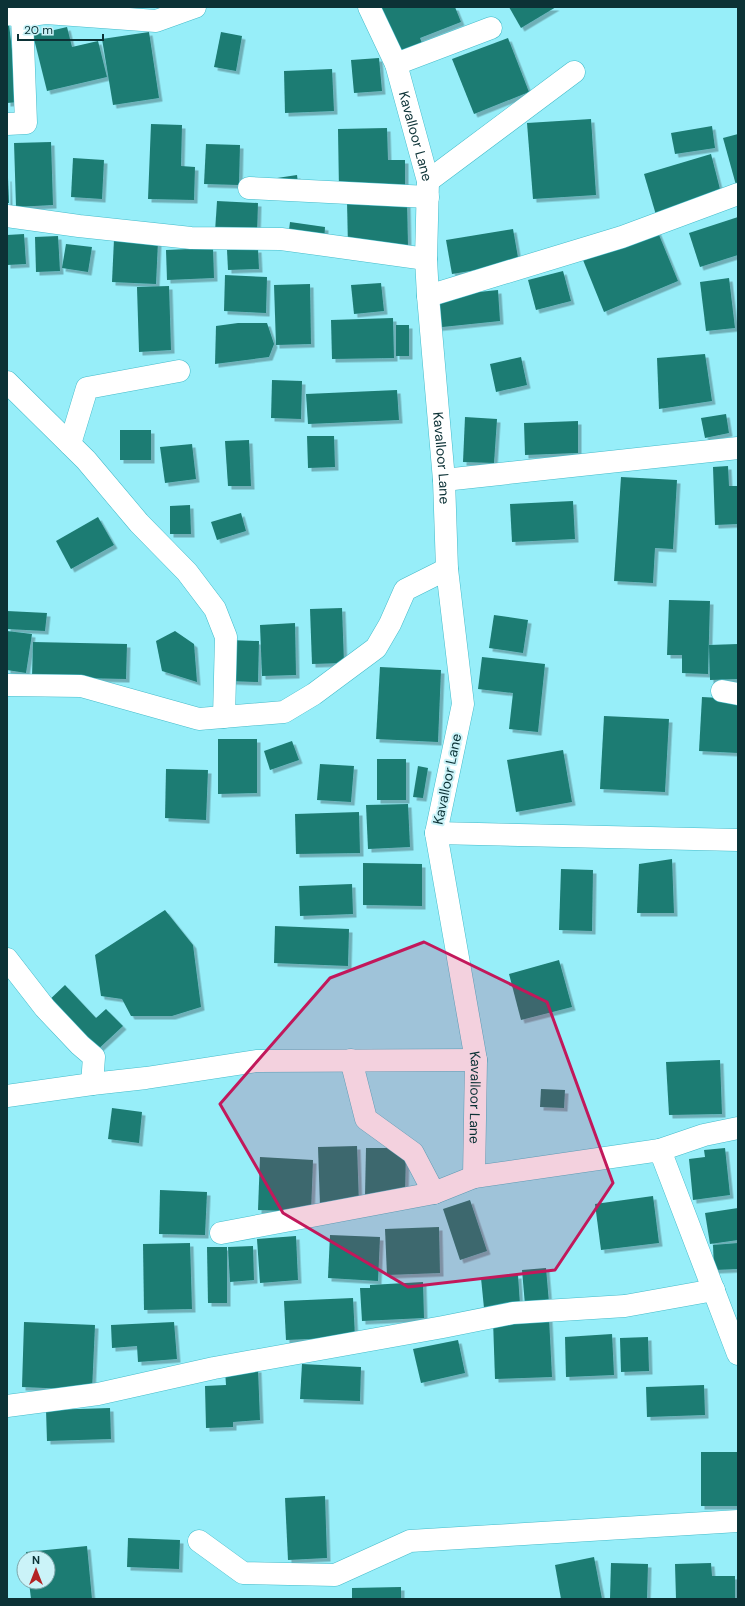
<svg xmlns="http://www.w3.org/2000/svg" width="745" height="1606" font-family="'DM Sans',sans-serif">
  <defs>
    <filter id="shadow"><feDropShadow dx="3.5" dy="3.5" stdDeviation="0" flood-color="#0004"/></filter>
  </defs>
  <rect width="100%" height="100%" fill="#97eef9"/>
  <g fill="#1c7b73" filter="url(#shadow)">
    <path d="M381 7H455L461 22 420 38 422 43 398 52Z"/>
    <path d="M509 7H556L521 28Z"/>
    <path d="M7 24H9L18 102 7 103Z"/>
    <path d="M67 27 72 47 98 41 107 77 47 91 33 35Z"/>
    <path d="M149 32 159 98 113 105 102 39Z"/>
    <path d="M221 32 242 36 236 71 214 67Z"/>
    <path d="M508 38 529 92 474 114 452 59Z"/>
    <path d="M379 58 382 91 354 93 351 60Z"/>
    <path d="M332 69 334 111 285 113 284 71Z"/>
    <path d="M591 119 596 195 533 199 527 123Z"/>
    <path d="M151 124 182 125 181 166 195 167 194 200 148 199Z"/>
    <path d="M712 126 715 148 675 154 671 133Z"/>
    <path d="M387 128 388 160H405V190L339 191 338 129Z"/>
    <path d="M738 134V185H736L723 138Z"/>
    <path d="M51 142 53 205 16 207 14 143Z"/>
    <path d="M206 144 240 145 239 185 204 184Z"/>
    <path d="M711 154 722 197 656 215 644 174Z"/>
    <path d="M73 158 104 160 102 199 71 197Z"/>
    <path d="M297 175 299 191 279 193 277 178Z"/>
    <path d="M7 178H8L9 203H7Z"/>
    <path d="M407 200 408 246 348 247 347 201Z"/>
    <path d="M217 201 258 203 257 234 215 232Z"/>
    <path d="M738 217V255L700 267 689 233Z"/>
    <path d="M290 222 325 227 324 243 288 238Z"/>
    <path d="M513 229 519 263 452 274 446 240Z"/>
    <path d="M657 230 678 281 604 312 583 260Z"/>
    <path d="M24 234 26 264 7 265V235Z"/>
    <path d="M58 236 60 271 36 272 35 237Z"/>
    <path d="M114 239 158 241 156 284 112 282Z"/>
    <path d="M66 244 92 247 88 272 62 268Z"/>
    <path d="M213 248 214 278 167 280 166 250Z"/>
    <path d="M258 249 259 269 228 270 227 250Z"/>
    <path d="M563 271 571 301 536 310 528 280Z"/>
    <path d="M225 275 267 277 266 313 224 311Z"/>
    <path d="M729 278 735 328 706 331 700 282Z"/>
    <path d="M381 283 384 311 354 314 351 285Z"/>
    <path d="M310 284 311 344 276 345 274 285Z"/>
    <path d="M169 286 171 350 139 352 137 287Z"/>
    <path d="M498 290 500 321 433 328 430 297Z"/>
    <path d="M393 318 394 358 332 359 331 320Z"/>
    <path d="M238 323H267L274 344 269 357 215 364 216 326Z"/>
    <rect x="396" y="325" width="13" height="31"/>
    <path d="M705 354 712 401 659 409 657 358Z"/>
    <path d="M521 357 527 385 496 392 490 364Z"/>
    <path d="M272 380 302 381 301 419 271 418Z"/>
    <path d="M397 390 399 420 308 424 306 394Z"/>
    <path d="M726 414 729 433 705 438 701 418Z"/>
    <path d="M465 417 497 419 494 463 463 462Z"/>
    <path d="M578 421V453L525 455 524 423Z"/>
    <rect x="120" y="430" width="31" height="30"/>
    <path d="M307 436H334L335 467 308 468Z"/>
    <path d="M249 440 251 486H228L225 441Z"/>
    <path d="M192 444 196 479 165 483 160 447Z"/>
    <path d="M728 466 729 486H738V524L715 525 713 467Z"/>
    <path d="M621 477 677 480 673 549 655 548 653 583 614 581Z"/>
    <path d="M573 501 575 539 512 542 510 504Z"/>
    <path d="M190 505 191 534H170V506Z"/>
    <path d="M241 513 246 531 217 540 211 522Z"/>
    <path d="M98 517 114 545 71 569 56 541Z"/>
    <path d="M669 600 710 601 708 674 682 673V655H667Z"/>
    <path d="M342 608 344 663 312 664 310 609Z"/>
    <path d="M7 611 47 613 45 631 7 629Z"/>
    <path d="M494 615 528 620 523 653 489 648Z"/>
    <path d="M295 623 296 675 262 676 260 625Z"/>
    <path d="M7 631 32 634 26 673 7 670Z"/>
    <path d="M175 631 194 644 197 682 162 671 156 641Z"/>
    <path d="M229 640 259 641 258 682 228 681Z"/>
    <path d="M33 642 127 644 126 679 32 677Z"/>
    <path d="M738 644V679L710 680 709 645Z"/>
    <path d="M482 657 545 664 538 732 509 729 513 693 478 689Z"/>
    <path d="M380 667 441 670 438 742 376 739Z"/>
    <path d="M702 697 738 699V753L699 751Z"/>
    <path d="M604 716 669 719 665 792 600 789Z"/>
    <path d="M218 739H257V793L218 794Z"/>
    <path d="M292 741 299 760 270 770 264 751Z"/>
    <path d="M563 750 572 802 516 812 507 760Z"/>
    <rect x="377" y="759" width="29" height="41"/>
    <path d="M320 764 354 766 351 802 317 800Z"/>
    <path d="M418 766 428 768 423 798 413 797Z"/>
    <path d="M166 769 208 770 206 820 165 818Z"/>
    <path d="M408 804 410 847 368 849 366 805Z"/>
    <path d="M359 812 360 853 296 854 295 814Z"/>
    <path d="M672 859 674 913H637L639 864Z"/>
    <path d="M363 863 422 864V906L363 905Z"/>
    <path d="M561 869 593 870 592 931 559 930Z"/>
    <path d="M352 884 353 914 300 916 299 886Z"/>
    <path d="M165 910 193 945 201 1007 172 1016H131L122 999 101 996 95 955Z"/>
    <path d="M275 926 349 929 348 966 274 963Z"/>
    <path d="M559 960 572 1007 521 1020 509 974Z"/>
    <path d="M65 985 96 1018 106 1009 123 1026 93 1054 45 1004Z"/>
    <path d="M720 1060 722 1114 669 1115 666 1062Z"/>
    <path d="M541 1089 565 1090 564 1108 540 1107Z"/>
    <path d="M112 1108 142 1112 139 1143 108 1139Z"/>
    <path d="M357 1146 359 1205 320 1206 318 1147Z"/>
    <path d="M366 1148H406L405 1196H365Z"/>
    <path d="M725 1148 730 1195 693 1200 689 1159 705 1157 704 1150Z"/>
    <path d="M260 1157 313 1160 311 1212 258 1210Z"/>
    <path d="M160 1190 207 1192 205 1235 159 1234Z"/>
    <path d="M653 1196 659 1243 601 1250 595 1204Z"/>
    <path d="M470 1200 487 1251 460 1260 443 1209Z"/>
    <path d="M738 1208V1240L710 1244 705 1213Z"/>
    <path d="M439 1227 440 1273 387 1275 385 1229Z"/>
    <path d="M330 1235 380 1237 378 1281 328 1278Z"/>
    <path d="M296 1236 298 1280 260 1283 257 1239Z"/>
    <path d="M190 1243 192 1309 144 1310 143 1244Z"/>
    <path d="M738 1243V1269L714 1270 713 1245Z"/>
    <path d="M253 1246 254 1280 230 1282 228 1247Z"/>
    <path d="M207 1247H227V1303H208Z"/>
    <path d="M546 1268 549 1303 525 1305 522 1270Z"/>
    <path d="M518 1275 520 1305 484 1308 481 1278Z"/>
    <path d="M423 1282 424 1318 362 1321 360 1288H370V1285Z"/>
    <path d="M353 1298 355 1337 286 1340 284 1301Z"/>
    <path d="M549 1318 552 1377 495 1379 493 1320Z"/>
    <path d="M24 1322 95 1325 92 1390 22 1387Z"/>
    <path d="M174 1322 177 1359 138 1362 137 1346 112 1348 111 1325Z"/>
    <path d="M612 1334 614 1375 566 1377 565 1337Z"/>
    <path d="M648 1337 649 1371 621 1372 620 1338Z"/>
    <path d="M458 1340 465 1373 421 1383 413 1349Z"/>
    <path d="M302 1364 361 1367 360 1401 300 1399Z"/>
    <path d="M258 1369 260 1420 233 1422V1427L206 1428 205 1386 226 1385 225 1370Z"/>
    <path d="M704 1385 705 1415 647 1417 646 1387Z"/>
    <path d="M110 1408 111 1439 47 1441 46 1410Z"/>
    <rect x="701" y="1452" width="37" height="54"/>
    <path d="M325 1496 327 1558 288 1560 285 1498Z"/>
    <path d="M128 1538 180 1540 179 1569 127 1567Z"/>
    <path d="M87 1546 92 1599H31L29 1582H48V1558H27L26 1552Z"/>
    <path d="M594 1557 602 1599H561L555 1565Z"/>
    <path d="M611 1563 648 1564 647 1599H610Z"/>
    <path d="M711 1563 712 1576H735V1599H676L675 1564Z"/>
    <path d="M401 1587V1599H352V1588Z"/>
  </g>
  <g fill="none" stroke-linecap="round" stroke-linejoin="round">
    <defs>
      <g id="street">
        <path id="s1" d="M369 7 396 64 428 181 426 259 428 296 444 480 447 569 463 704 436 833 476 1060 474 1177 660 1150 738 1354"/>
        <path d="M7 14 22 16 46 13 156 21 195 7"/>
        <path d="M396 64 491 28"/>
        <path d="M7 124 26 123 22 16"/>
        <path d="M428 181 574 72"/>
        <path d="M249 188 428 197"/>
        <path d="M7 216 79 226 191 238 281 239 426 259"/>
        <path d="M428 296 622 237 738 194"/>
        <path d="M7 382 86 460 139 523 187 572 215 609 226 637 224 717"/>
        <path d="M70 444 87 388 179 371"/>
        <path d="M444 480 738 448"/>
        <path d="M7 685 81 686 199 719 284 712 314 694 376 648 390 624 405 590 447 569"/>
        <path d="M722 691 738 694"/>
        <path d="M436 833 738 840"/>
        <path d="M7 959 45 1008 80 1045 94 1057 92 1084 146 1078 256 1061 476 1060"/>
        <path d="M351 1060 366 1119 413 1153 434 1193"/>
        <path d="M7 1096 92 1084"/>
        <path d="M660 1150 704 1135 738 1128"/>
        <path d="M221 1233 434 1193 474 1177"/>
        <path d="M7 1406 98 1394 214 1368 443 1327 513 1313 625 1306 714 1290"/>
        <path d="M199 1541 243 1573 335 1575 410 1541 738 1521"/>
      </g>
    </defs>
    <use href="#street" stroke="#44bbca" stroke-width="23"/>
    <use href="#street" stroke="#fff" stroke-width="22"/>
  </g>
  <path fill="#c2185b" fill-opacity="0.2" stroke="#c2185b" stroke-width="3" stroke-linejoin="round" d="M424 942 547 1002 613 1183 555 1270 408 1287 283 1213 220 1104 330 978Z"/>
  <g text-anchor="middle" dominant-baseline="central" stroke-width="4" stroke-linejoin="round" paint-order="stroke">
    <g font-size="14" fill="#0c3236" stroke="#cbf3f8">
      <text stroke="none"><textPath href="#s1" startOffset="138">Kavalloor Lane</textPath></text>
      <text stroke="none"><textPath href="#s1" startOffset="462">Kavalloor Lane</textPath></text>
      <text transform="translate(447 779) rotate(-78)">Kavalloor Lane</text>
      <text stroke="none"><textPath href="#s1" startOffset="1109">Kavalloor Lane</textPath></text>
    </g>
  </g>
  <rect width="745" height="1606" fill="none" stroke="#0c3236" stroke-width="16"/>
  <g transform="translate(36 1570)"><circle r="19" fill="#cbf3f8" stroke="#7fa6aa"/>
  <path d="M0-3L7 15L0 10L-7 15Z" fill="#b32324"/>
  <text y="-6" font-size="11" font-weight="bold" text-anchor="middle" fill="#0c3236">N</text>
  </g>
  <path d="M18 34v6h85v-6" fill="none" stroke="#0c3236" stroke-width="2"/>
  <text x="24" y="34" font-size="12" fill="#0c3236" stroke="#cbf3f8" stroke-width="3" paint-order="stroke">20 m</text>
</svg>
